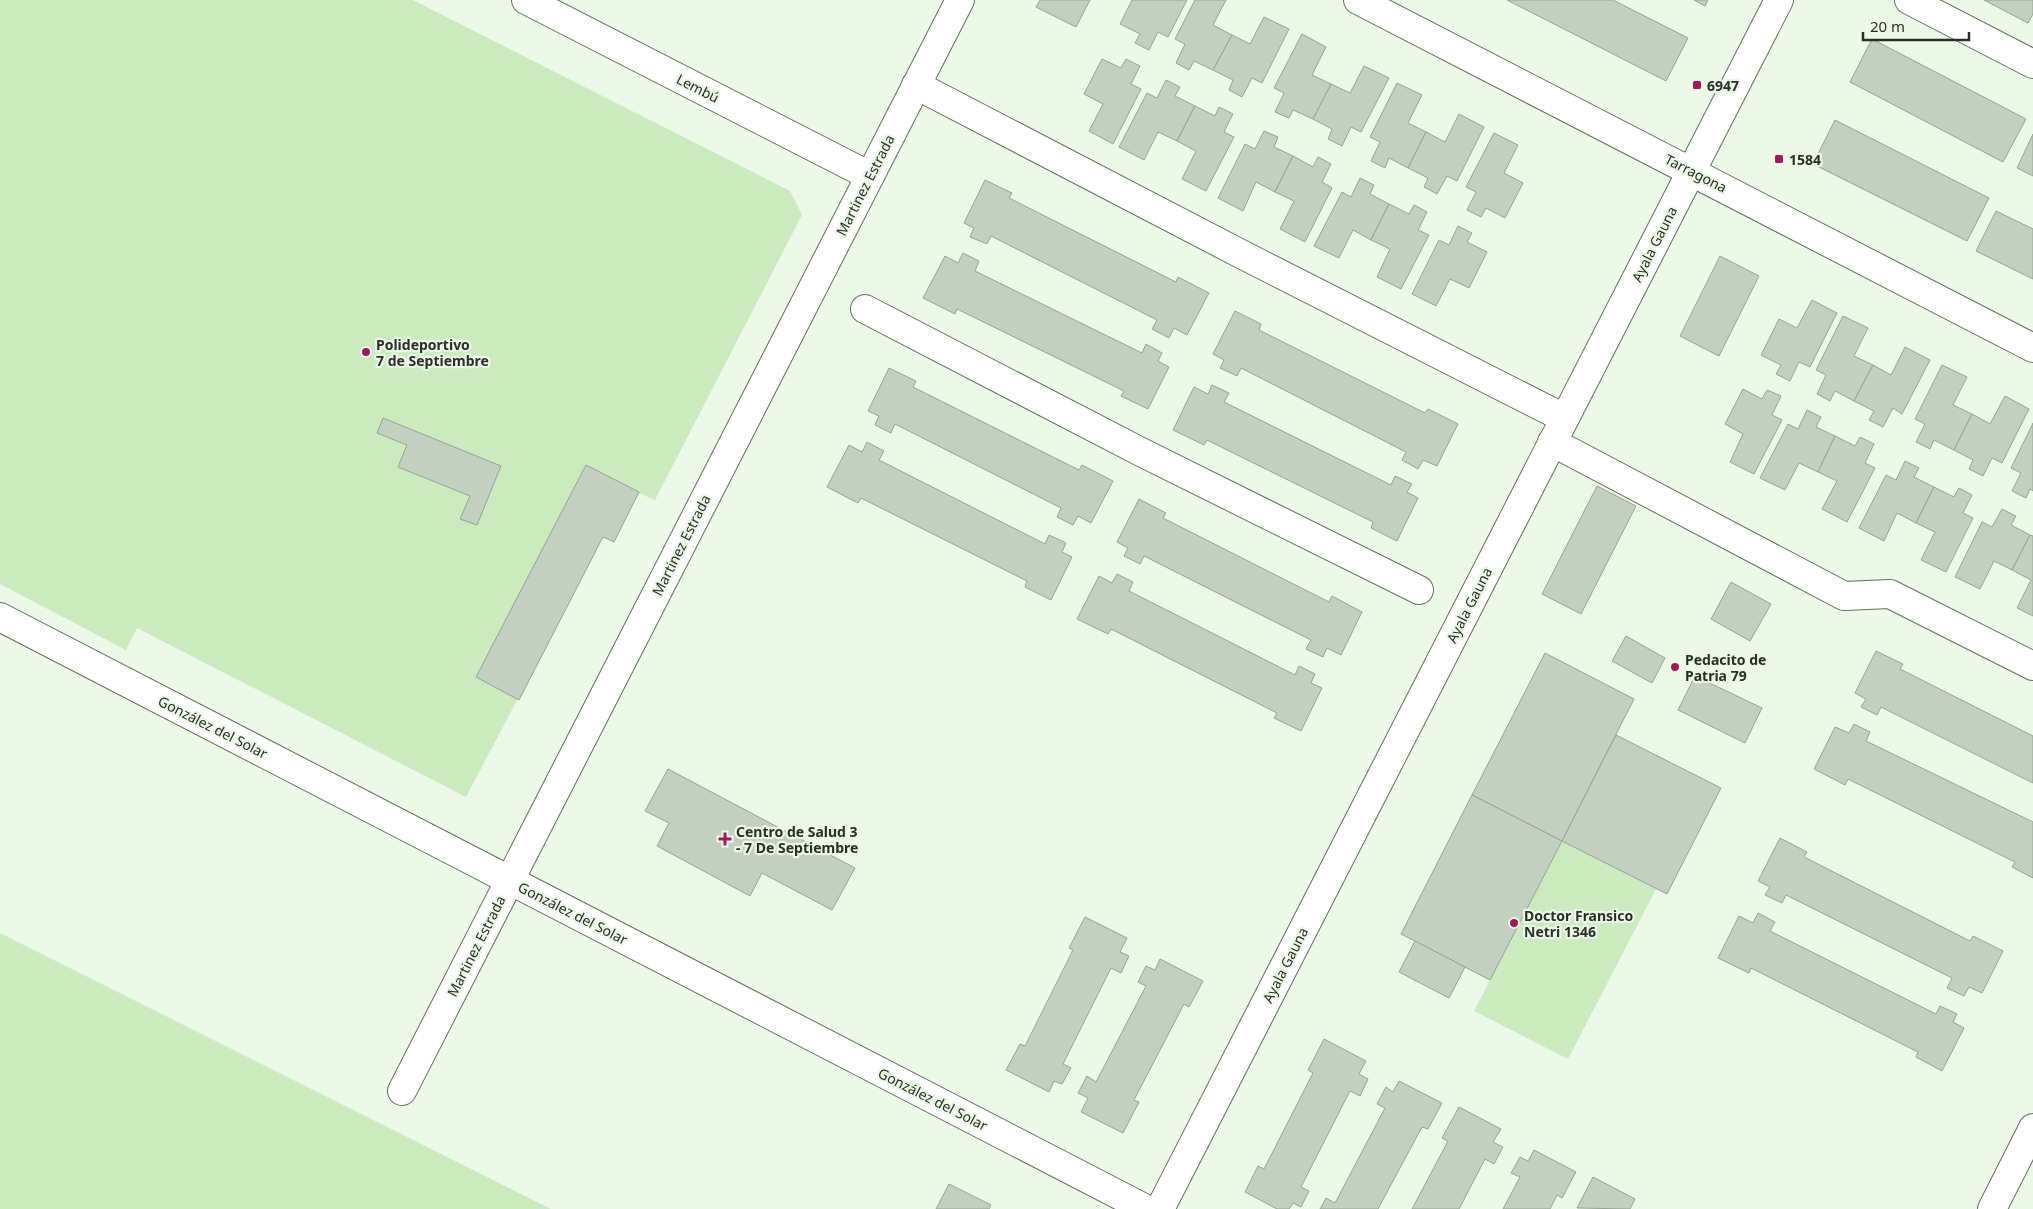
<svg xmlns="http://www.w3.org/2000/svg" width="2033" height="1209" font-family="'Noto Sans',sans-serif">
  <rect width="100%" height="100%" fill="#ecf9e7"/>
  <g fill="#caebbe">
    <path d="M0 0H413L790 191 802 215 655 500 639 493 614 542 603 537 466 797 137 628 126 650 0 584Z"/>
    <path d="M1562 841 1656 889 1568 1059 1474 1011Z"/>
    <path d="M0 933 551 1209H0Z"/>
  </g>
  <g fill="#c3d0bf" stroke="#97a393">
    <path d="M1040 0H1090L1076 27 1036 7Z"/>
    <path d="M1132 0H1187L1168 37 1158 32 1149 50 1135 43 1140 34 1120 24Z"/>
    <path d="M1195 0H1226L1213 25 1232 35 1213 70 1194 61 1189 70 1176 63 1185 44 1175 39Z"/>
    <path d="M1507 0H1613L1688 38 1666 81Z"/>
    <path d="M1694 0H1708L1705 6Z"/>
    <path d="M1984 0H2033V14L2028 23Z"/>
    <path d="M1264 17 1289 29 1262 83 1252 78 1242 97 1229 90 1233 80 1213 70 1232 35 1250 44Z"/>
    <path d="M1302 34 1326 47 1312 75 1331 84 1313 119 1293 110 1289 118 1275 112 1284 93 1274 88Z"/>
    <path d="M1872 39 2026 119 2003 162 1850 82Z"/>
    <path d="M1102 59 1121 68 1126 59 1140 66 1131 84 1141 89 1113 144 1089 131 1103 104 1084 94Z"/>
    <path d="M1364 66 1389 78 1361 132 1351 127 1342 146 1328 139 1332 129 1313 119 1331 84 1350 93Z"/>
    <path d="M1166 80 1180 87 1175 96 1195 106 1177 141 1158 132 1144 160 1119 147 1147 93 1157 98Z"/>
    <path d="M1397 83 1422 95 1408 123 1426 132 1408 168 1389 158 1385 168 1371 161 1380 142 1370 137Z"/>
    <path d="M1195 106 1215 116 1219 107 1233 114 1224 132 1234 137 1206 191 1182 179 1196 151 1177 141Z"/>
    <path d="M1459 114 1484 127 1457 181 1447 176 1437 194 1424 187 1428 178 1408 168 1426 132 1445 142Z"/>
    <path d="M1835 120 1989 198 1967 241 1813 164Z"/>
    <path d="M1264 131 1278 137 1274 147 1293 156 1275 192 1256 182 1243 211 1218 198 1245 144 1255 149Z"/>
    <path d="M1494 133 1518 145 1504 173 1523 183 1505 218 1486 208 1481 217 1467 210 1476 192 1466 187Z"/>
    <path d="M2033 134V176L2017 168Z"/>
    <path d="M1293 156 1313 167 1318 157 1331 164 1322 182 1332 188 1305 242 1280 229 1294 201 1275 192Z"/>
    <path d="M1360 178 1374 185 1370 194 1389 204 1371 240 1353 230 1339 258 1314 246 1342 192 1351 197Z"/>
    <path d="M985 180 1012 193 1009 198 1176 282 1178 277 1209 293 1187 335 1174 328 1169 338 1152 329 1157 320 991 236 987 244 970 237 974 228 964 223Z"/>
    <path d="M1389 204 1409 214 1414 205 1427 212 1418 230 1429 235 1401 289 1377 277 1390 249 1371 240Z"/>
    <path d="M1996 211 2033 229V279L1976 251Z"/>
    <path d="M1458 226 1472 233 1467 242 1487 252 1469 288 1450 279 1436 306 1412 294 1439 240 1449 245Z"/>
    <path d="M963 253 979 261 975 271 1142 353 1146 344 1162 353 1158 361 1169 367 1148 409 1121 396 1124 391 957 309 955 314 923 298 945 256 958 263Z"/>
    <path d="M1720 256 1759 276 1719 356 1680 336Z"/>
    <path d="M1812 300 1837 313 1810 367 1799 362 1790 381 1776 374 1781 365 1761 355 1779 319 1797 328Z"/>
    <path d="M1235 311 1261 324 1259 330 1425 413 1428 409 1458 424 1437 466 1423 460 1418 469 1402 460 1406 452 1241 368 1237 376 1220 368 1224 360 1213 354Z"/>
    <path d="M1843 316 1868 328 1854 356 1873 365 1854 401 1835 391 1830 401 1817 394 1826 375 1816 370Z"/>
    <path d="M1905 347 1930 360 1902 414 1893 408 1883 427 1869 420 1874 411 1854 401 1873 365 1891 375Z"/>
    <path d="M1942 365 1967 377 1953 405 1972 414 1954 450 1934 440 1930 449 1916 442 1925 424 1915 419Z"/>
    <path d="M889 368 916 381 913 387 1079 470 1082 465 1113 481 1091 523 1078 516 1073 525 1057 517 1061 508 895 424 891 433 875 425 879 416 868 411Z"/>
    <path d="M1212 385 1229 393 1224 402 1391 485 1395 476 1412 484 1407 492 1418 498 1397 541 1371 528 1373 522 1207 440 1204 445 1173 430 1194 387 1208 394Z"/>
    <path d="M1743 389 1762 399 1767 390 1781 396 1772 415 1782 420 1754 474 1730 462 1743 434 1725 424Z"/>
    <path d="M2005 396 2029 409 2002 463 1992 458 1983 476 1969 469 1973 460 1954 450 1972 414 1990 424Z"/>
    <path d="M1807 410 1821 417 1816 427 1835 436 1818 472 1799 463 1785 490 1760 478 1788 424 1798 429Z"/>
    <path d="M383 418 501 466 477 525 460 519 470 496 398 467 407 445 377 433Z"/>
    <path d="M2033 423V491L2030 489 2026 498 2012 491 2021 473 2011 468Z"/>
    <path d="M1835 436 1855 446 1860 437 1874 444 1865 463 1875 468 1847 522 1822 509 1837 481 1818 472Z"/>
    <path d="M867 442 884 451 879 460 1045 544 1049 535 1066 543 1062 552 1072 557 1051 600 1025 587 1027 581 861 498 858 503 827 487 849 445 862 452Z"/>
    <path d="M1905 461 1919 468 1914 477 1934 487 1916 523 1897 513 1884 541 1859 528 1886 475 1896 480Z"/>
    <path d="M586 465 639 492 614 542 603 537 519 700 476 677Z"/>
    <path d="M1597 486 1636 506 1581 614 1542 594Z"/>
    <path d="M1934 487 1954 497 1959 488 1972 495 1963 513 1973 518 1946 572 1921 560 1935 532 1916 523Z"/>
    <path d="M1139 499 1166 513 1163 518 1329 602 1332 596 1362 612 1341 655 1327 648 1323 657 1306 649 1311 640 1144 556 1140 564 1124 556 1128 548 1117 542Z"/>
    <path d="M2002 509 2016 516 2011 525 2030 535 2012 570 1994 561 1980 589 1955 577 1982 522 1992 527Z"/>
    <path d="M2030 535 2033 536V616L2017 608 2031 580 2012 570Z"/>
    <path d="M1117 574 1133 582 1129 591 1295 675 1299 666 1315 674 1311 683 1322 688 1301 731 1274 718 1277 713 1111 629 1108 634 1077 619 1099 576 1112 583Z"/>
    <path d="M1731 582 1771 604 1750 641 1711 619Z"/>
    <path d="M1626 636 1665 658 1652 683 1612 661Z"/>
    <path d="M1876 651 1903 664 1900 669 2033 736V783L1881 707 1877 715 1861 707 1866 699 1855 693Z"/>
    <path d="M1545 653 1634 699 1562 841 1472 795Z"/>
    <path d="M1695 676 1762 708 1745 743 1678 710Z"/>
    <path d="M1854 724 1870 732 1866 741 2033 822V878L2012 867 2015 862 1848 779 1845 785 1814 769 1835 727 1849 733Z"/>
    <path d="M1616 735 1721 788 1667 894 1562 841Z"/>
    <path d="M668 769 855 868 832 910 762 873 750 896 657 846 669 823 645 811Z"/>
    <path d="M1472 795 1562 841 1490 980 1401 934Z"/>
    <path d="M1780 838 1807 852 1804 857 1970 941 1973 936 2003 951 1982 993 1969 987 1964 996 1947 988 1952 978 1786 895 1782 903 1765 895 1770 887 1758 881Z"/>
    <path d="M1758 913 1775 922 1770 931 1936 1014 1940 1006 1957 1014 1953 1022 1964 1028 1942 1071 1916 1057 1918 1052 1751 968 1749 973 1718 958 1739 916 1753 923Z"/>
    <path d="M1085 917 1127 938 1120 952 1129 956 1121 973 1111 968 1063 1064 1071 1068 1062 1084 1054 1081 1049 1092 1006 1070 1020 1044 1025 1046 1073 950 1069 948Z"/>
    <path d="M1415 941 1465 967 1449 998 1399 972Z"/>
    <path d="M1160 959 1203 981 1189 1007 1184 1004 1134 1100 1139 1102 1123 1133 1081 1112 1088 1098 1078 1093 1087 1076 1096 1082 1146 986 1138 982 1146 966 1155 970Z"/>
    <path d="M1324 1039 1366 1061 1359 1074 1368 1079 1360 1096 1350 1091 1301 1187 1309 1191 1301 1207 1293 1203 1289 1209H1277L1245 1192 1258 1166 1264 1169 1313 1073 1308 1070Z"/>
    <path d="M1399 1081 1442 1103 1428 1129 1422 1127 1378 1209H1320L1326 1198 1335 1203 1385 1108 1377 1104 1386 1087 1393 1092Z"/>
    <path d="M1459 1107 1501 1129 1493 1142 1503 1147 1494 1164 1485 1159 1459 1209H1412L1448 1141 1442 1138Z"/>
    <path d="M1534 1150 1576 1172 1562 1198 1557 1195 1550 1209H1503L1520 1177 1511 1173 1520 1157 1528 1161Z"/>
    <path d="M1593 1177 1635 1199 1630 1209 1577 1208Z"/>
    <path d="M949 1184 991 1205 989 1209H936Z"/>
  </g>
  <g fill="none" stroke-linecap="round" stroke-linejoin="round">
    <defs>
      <g id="minor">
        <path d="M526 0 870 176"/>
        <path d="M1358 0 2033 348"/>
        <path d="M1909 0 2033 64"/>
        <path d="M916 85 1241 254 1564 418"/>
        <path d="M865 309 1141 452 1419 590"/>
        <path d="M1552 442 1844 596 1890 594 2033 666"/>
        <path d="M0 617 1146 1209"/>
        <path d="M402 1091 960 0"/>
        <path d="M1160 1209 1779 0"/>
        <path d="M1992 1209 2033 1128"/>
      </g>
    </defs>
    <use href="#minor" stroke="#636e5f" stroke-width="30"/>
    <use href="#minor" stroke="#fff" stroke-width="28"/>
  </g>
  <g fill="#a5175a" stroke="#ecf9e7" stroke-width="2">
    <rect x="1692" y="80" width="10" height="10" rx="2.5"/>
    <rect x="1774" y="154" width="10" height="10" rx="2.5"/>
    <circle cx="366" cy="352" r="5"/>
    <circle cx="1675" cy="667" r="5"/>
    <path d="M722.5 831.5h5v5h5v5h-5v5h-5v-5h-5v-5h5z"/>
    <circle cx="1514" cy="923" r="5"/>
  </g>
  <g text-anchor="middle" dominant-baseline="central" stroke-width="4.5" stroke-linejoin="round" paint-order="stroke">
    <g font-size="14" font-weight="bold" fill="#2a2f29" stroke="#ecf9e7" text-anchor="start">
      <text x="1707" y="85">6947</text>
      <text x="1789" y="159">1584</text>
      <text x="376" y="344">Polideportivo<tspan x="376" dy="16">7 de Septiembre</tspan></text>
      <text x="1685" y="659">Pedacito de<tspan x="1685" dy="16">Patria 79</tspan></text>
      <text x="736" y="831">Centro de Salud 3<tspan x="736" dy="16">- 7 De Septiembre</tspan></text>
      <text x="1524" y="915">Doctor Fransico<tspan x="1524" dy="16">Netri 1346</tspan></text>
    </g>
    <g font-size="14" fill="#2a2f29" stroke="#ecf9e7">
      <text transform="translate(698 88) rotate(27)">Lembú</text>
      <text transform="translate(1696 173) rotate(27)">Tarragona</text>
      <text transform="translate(865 185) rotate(-63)">Martinez Estrada</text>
      <text transform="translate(1654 244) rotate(-63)">Ayala Gauna</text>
      <text transform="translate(681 545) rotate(-63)">Martinez Estrada</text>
      <text transform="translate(1469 605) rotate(-63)">Ayala Gauna</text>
      <text transform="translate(213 727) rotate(27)">González del Solar</text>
      <text transform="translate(573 913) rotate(27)">González del Solar</text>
      <text transform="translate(476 946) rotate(-63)">Martinez Estrada</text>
      <text transform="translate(1285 965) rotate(-63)">Ayala Gauna</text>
      <text transform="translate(933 1099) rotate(27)">González del Solar</text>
    </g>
  </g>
  <path d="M1863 32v8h106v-8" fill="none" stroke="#2a2f29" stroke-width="2.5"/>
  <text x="1870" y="32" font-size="15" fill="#2a2f29" stroke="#ecf9e7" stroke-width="4" paint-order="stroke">20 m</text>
</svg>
